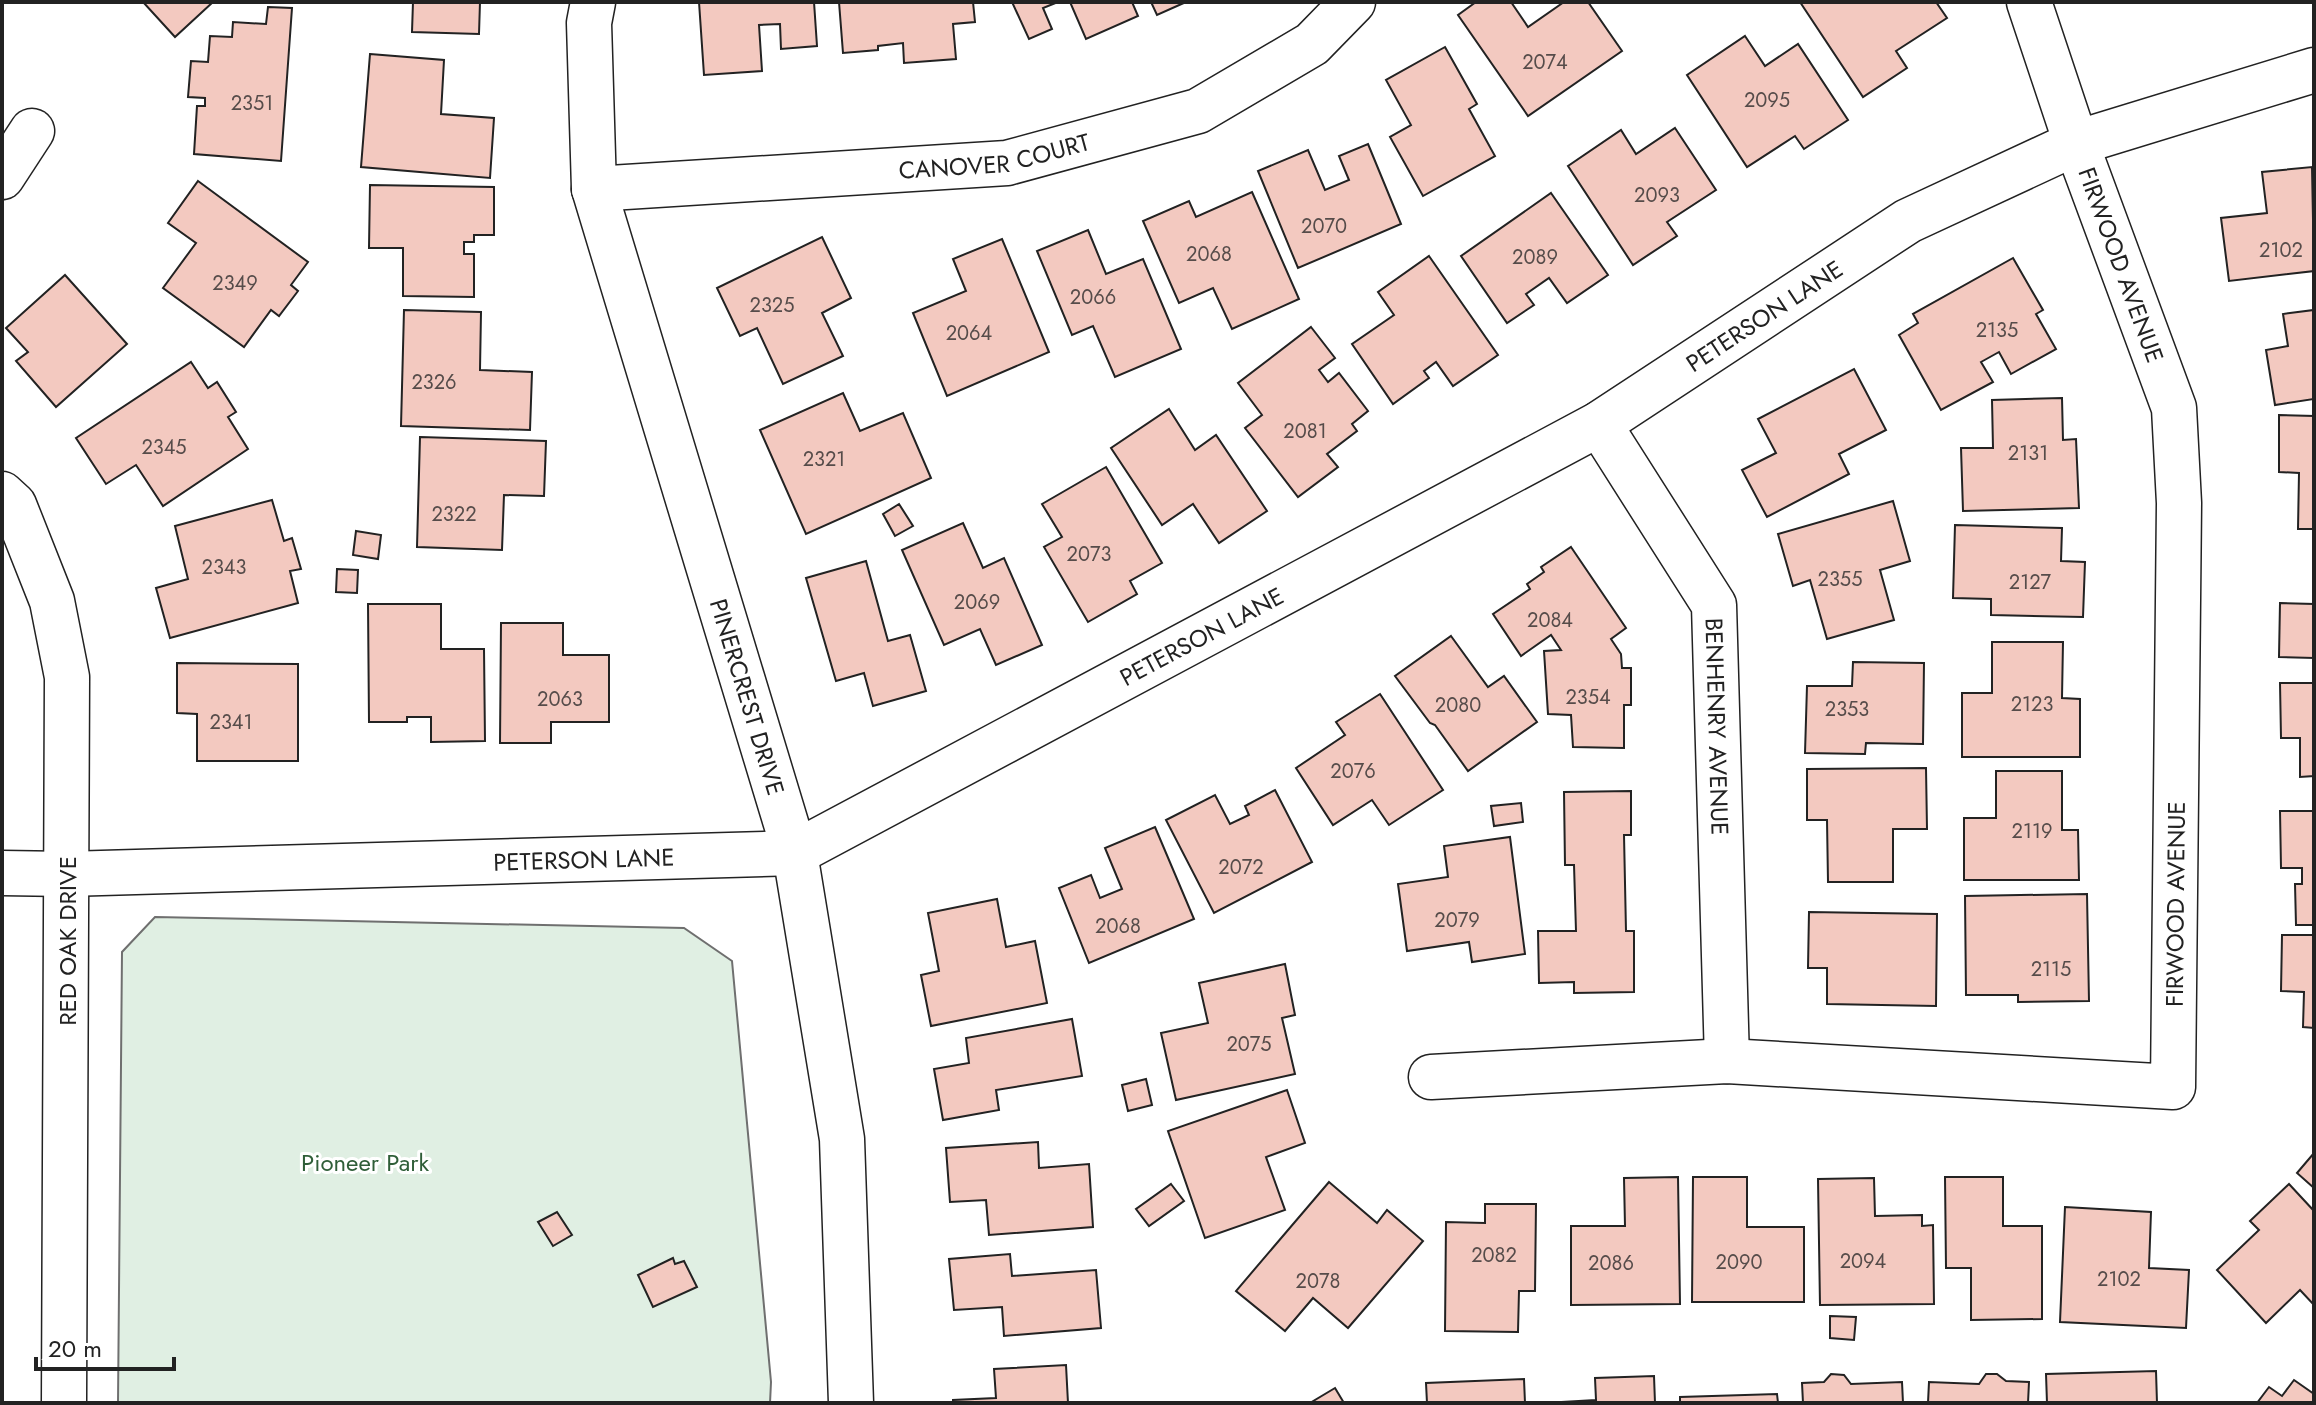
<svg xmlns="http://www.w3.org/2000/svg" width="2316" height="1405" font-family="Jost,sans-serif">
  <rect width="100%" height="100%" fill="#fff"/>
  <path fill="#e0efe3" stroke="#6f6f6f" stroke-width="2" d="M155 917 684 928 732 961 771 1382 770 1403H118L122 952Z"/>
  <g fill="#f3c9c0" stroke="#222" stroke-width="2">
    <path d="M143 2H213L175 37Z"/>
    <path d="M413 2H480L479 34 412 32Z"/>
    <path d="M699 2H814L817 46 781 49 780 24 759 25 762 71 704 75Z"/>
    <path d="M839 2H973L975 22 953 24 956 59 904 63 903 43 878 46V50L843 53Z"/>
    <path d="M1012 2H1058L1043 8 1052 29 1029 39Z"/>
    <path d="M1070 2H1132L1138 16 1086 39Z"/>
    <path d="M1151 2H1186L1157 15Z"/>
    <path d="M1476 2H1511L1528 27 1564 2H1588L1622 51 1528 116 1458 15Z"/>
    <path d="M1800 2H1936L1947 18 1896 51 1907 68 1863 97Z"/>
    <path d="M268 7 292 8 281 161 194 154 197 106H205V98L188 97 191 61 208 62 210 36 232 37 233 22 266 24Z"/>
    <path d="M1745 36 1765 66 1798 44 1848 120 1804 149 1795 136 1747 167 1687 75Z"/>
    <path d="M1445 47 1477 104 1469 109 1495 156 1423 196 1390 137 1411 125 1386 80Z"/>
    <path d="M370 54 444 60 441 114 494 118 490 178 361 167Z"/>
    <path d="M1675 128 1716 190 1667 222 1677 236 1633 265 1568 166 1621 130 1636 154Z"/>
    <path d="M1368 144 1401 224 1298 268 1258 171 1308 150 1325 190 1349 180 1339 156Z"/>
    <path d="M2312 167 2314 271 2229 281 2221 218 2267 213 2262 172Z"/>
    <path d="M198 181 308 262 291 285 298 291 279 316 271 310 244 347 163 288 196 243 168 223Z"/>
    <path d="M370 185 494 187V235H474V242H464V254H474V297L403 296V248H369Z"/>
    <path d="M1252 192 1299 299 1232 329 1213 288 1179 303 1143 221 1189 201 1196 217Z"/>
    <path d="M1551 193 1608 275 1567 303 1549 278 1526 294 1534 305 1507 323 1461 256Z"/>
    <path d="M1088 230 1106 274 1143 259 1181 349 1115 377 1093 326 1072 335 1037 251Z"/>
    <path d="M822 237 851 298 822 313 843 356 783 384 757 328 740 336 717 288Z"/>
    <path d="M1002 239 1049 352 947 396 913 313 966 291 953 259Z"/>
    <path d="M1429 256 1498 355 1453 386 1436 362 1424 371 1429 378 1393 404 1352 344 1394 315 1378 292Z"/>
    <path d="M2013 258 2043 310 2036 314 2056 349 2011 374 1999 352 1981 362 1993 382 1941 410 1899 335 1918 323 1913 314Z"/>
    <path d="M65 275 127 344 56 407 16 361 28 352 6 328Z"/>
    <path d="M404 310 481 312 480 370 532 372 530 430 401 426Z"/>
    <path d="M2314 310V399L2275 405 2266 350 2288 346 2283 314Z"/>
    <path d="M1311 327 1335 358 1319 370 1328 382 1339 373 1368 411 1352 424 1357 431 1327 454 1338 467 1298 497 1245 428 1262 415 1238 383Z"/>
    <path d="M191 362 208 388 217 382 236 412 228 417 248 449 163 506 136 465 106 484 76 438Z"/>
    <path d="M1854 369 1886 430 1839 454 1849 474 1767 517 1742 470 1776 453 1758 419Z"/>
    <path d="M843 393 860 431 903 413 931 478 806 534 760 430Z"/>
    <path d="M2062 398 2063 440 2076 439 2079 508 1963 511 1961 448H1993L1992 400Z"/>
    <path d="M1169 409 1195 450 1216 435 1267 511 1219 543 1193 504 1162 525 1111 448Z"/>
    <path d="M2279 415 2314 416V529H2298L2299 473 2279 472Z"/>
    <path d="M420 437 546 441 544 496 504 495 502 550 417 547Z"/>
    <path d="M1106 467 1162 563 1130 581 1137 594 1088 622 1044 547 1062 537 1042 504Z"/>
    <path d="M272 500 284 541 292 538 301 569 290 571 298 603 170 638 156 588 188 579 175 526Z"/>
    <path d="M1893 501 1910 561 1880 570 1894 620 1827 639 1810 580 1793 586 1778 534Z"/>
    <path d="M899 504 913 526 895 536 883 514Z"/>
    <path d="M963 523 983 568 1004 558 1042 645 996 665 980 629 944 645 902 550Z"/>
    <path d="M1955 525 2062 528 2061 561 2085 562 2083 617 1991 615V599L1953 598Z"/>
    <path d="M356 531 381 535 378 559 353 555Z"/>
    <path d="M1571 547 1626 628 1611 639 1621 654 1622 668H1631V705H1624V748L1573 747 1571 715 1548 714 1544 651 1561 650 1551 635 1521 656 1493 614 1530 589 1527 584 1544 572 1541 567Z"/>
    <path d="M866 561 888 641 910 635 926 691 873 706 864 673 836 681 806 578Z"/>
    <path d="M337 569 358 570 357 593 336 592Z"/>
    <path d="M2280 603 2314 604V658L2279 657Z"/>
    <path d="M368 604H441V649H484L485 741 431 742V717H407V722H369Z"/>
    <path d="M501 623H563V655H609V722H551V743H500Z"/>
    <path d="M1451 636 1488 687 1504 676 1537 722 1468 771 1435 725 1430 723 1395 676Z"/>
    <path d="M1992 642H2063L2062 698 2080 699V757H1962V693H1992Z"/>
    <path d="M1853 662 1924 663 1923 744 1866 743 1865 754 1805 753 1807 686H1852Z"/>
    <path d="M177 663 298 664V761H197V714L177 713Z"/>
    <path d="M2280 683H2314V776L2300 777V738H2281Z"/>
    <path d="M1380 694 1443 790 1389 825 1372 800 1333 825 1296 768 1345 735 1336 722Z"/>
    <path d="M1926 768 1927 829H1893V882H1828L1827 820H1807V769Z"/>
    <path d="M1996 771H2062V830H2078L2079 880H1964V818H1996Z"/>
    <path d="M1275 790 1312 862 1214 913 1166 820 1215 795 1230 824 1249 815 1245 806Z"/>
    <path d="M1631 791V835H1624L1626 931H1634V992L1574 993V982L1539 983 1538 931H1576L1574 865H1565L1564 792Z"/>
    <path d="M1521 803 1523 822 1494 826 1491 806Z"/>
    <path d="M2280 811H2314V925H2296L2295 884H2302V868H2281Z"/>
    <path d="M1155 827 1194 919 1089 963 1059 888 1091 875 1100 898 1122 889 1105 848Z"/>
    <path d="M1510 837 1525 954 1472 962 1469 942 1407 951 1398 884 1448 877 1444 846Z"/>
    <path d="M2087 894 2089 1001 2018 1002V995H1966L1965 896Z"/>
    <path d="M997 899 1006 947 1035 941 1047 1003 931 1026 921 975 939 971 928 913Z"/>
    <path d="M1809 912 1937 914 1936 1006 1827 1004V968H1808Z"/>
    <path d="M2282 935H2314V1028L2303 1027 2304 992 2281 991Z"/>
    <path d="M1285 964 1295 1015 1282 1018 1295 1074 1176 1100 1161 1033 1208 1023 1199 983Z"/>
    <path d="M1072 1019 1082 1076 996 1090 999 1110 943 1120 934 1069 969 1063 966 1038Z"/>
    <path d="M1146 1079 1152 1105 1128 1111 1122 1085Z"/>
    <path d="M1287 1090 1305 1143 1266 1157 1285 1210 1205 1238 1168 1131Z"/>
    <path d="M1038 1142 1039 1168 1089 1164 1093 1227 989 1235 986 1200 950 1202 946 1148Z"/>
    <path d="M2314 1153V1188L2297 1173Z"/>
    <path d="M1678 1177 1680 1304 1571 1305V1226H1625L1624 1178Z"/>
    <path d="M1693 1177H1747V1227H1804V1302H1692Z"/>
    <path d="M1945 1177H2003V1226H2042V1319L1971 1320V1268H1946Z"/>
    <path d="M1874 1178 1875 1216 1922 1215V1226L1933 1225 1934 1304 1820 1305 1818 1179Z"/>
    <path d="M1329 1182 1377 1223 1387 1210 1423 1241 1348 1328 1313 1298 1285 1331 1236 1291Z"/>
    <path d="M1171 1184 1184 1201 1149 1226 1136 1209Z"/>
    <path d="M2289 1184 2314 1211V1305L2300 1290 2266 1323 2217 1270 2259 1230 2250 1221Z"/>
    <path d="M1485 1204H1536L1535 1291H1519L1518 1332 1445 1331 1446 1222 1485 1223Z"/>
    <path d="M2065 1207 2151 1212 2149 1268 2189 1270 2186 1328 2060 1322Z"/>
    <path d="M557 1212 572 1235 553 1246 538 1222Z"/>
    <path d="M1010 1254 1012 1276 1096 1270 1101 1328 1004 1336 1002 1307 954 1310 949 1259Z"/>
    <path d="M673 1258 675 1264 684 1261 697 1287 653 1307 638 1275Z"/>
    <path d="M1830 1316 1856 1317 1854 1340 1830 1338Z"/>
    <path d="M1066 1365 1068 1403H953V1400L996 1398 994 1369Z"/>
    <path d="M2156 1371 2157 1403H2047L2046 1374Z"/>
    <path d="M1831 1374 1844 1375 1851 1384 1902 1382 1903 1403H1803L1802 1383 1824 1382Z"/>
    <path d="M1986 1374H1997L2006 1381 2029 1382 2028 1403H1928L1929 1382 1979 1384Z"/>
    <path d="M1654 1376 1655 1403H1544L1596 1400 1595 1378Z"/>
    <path d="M1524 1379 1525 1403H1427L1426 1383Z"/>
    <path d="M2294 1380 2314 1394V1403H2257L2269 1387 2282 1396Z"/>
    <path d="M1335 1388 1344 1403H1310Z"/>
    <path d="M1777 1394 1778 1403H1680V1397Z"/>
  </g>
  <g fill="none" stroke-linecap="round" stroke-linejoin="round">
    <defs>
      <g id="minor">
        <path id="s1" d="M593 2 589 23 594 189 795 853 842 1139 851 1403"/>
        <path d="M2 177 32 131"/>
        <path id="s2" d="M594 189 1007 163 1198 111 1312 44 1353 2"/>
        <path id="s3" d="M1599 424 1714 605 1727 1061"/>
        <path d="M2 494 14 505 52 601 67 677 64 1403"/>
        <path id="s4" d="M2 873 67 874 795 853 1599 424 1908 221 2076 143 2314 70"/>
        <path id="s5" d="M1431 1077 1727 1061 2173 1087 2179 503 2174 408 2076 143 2029 2"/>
      </g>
    </defs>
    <use href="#minor" stroke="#222" stroke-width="47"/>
    <use href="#minor" stroke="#fff" stroke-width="44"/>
  </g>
  <g text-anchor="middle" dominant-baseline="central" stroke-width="6" stroke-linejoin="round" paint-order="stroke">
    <g font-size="20" fill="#564c4a">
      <text x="1545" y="62">2074</text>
      <text x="1767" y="100">2095</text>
      <text x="252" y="103">2351</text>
      <text x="1657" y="195">2093</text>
      <text x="1324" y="226">2070</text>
      <text x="2281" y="250">2102</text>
      <text x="1209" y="254">2068</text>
      <text x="1535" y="257">2089</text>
      <text x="235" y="283">2349</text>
      <text x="1093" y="297">2066</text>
      <text x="772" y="305">2325</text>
      <text x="1997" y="330">2135</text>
      <text x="969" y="333">2064</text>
      <text x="434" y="382">2326</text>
      <text x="1305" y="431">2081</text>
      <text x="164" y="447">2345</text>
      <text x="2028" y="453">2131</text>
      <text x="824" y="459">2321</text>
      <text x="454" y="514">2322</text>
      <text x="1089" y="554">2073</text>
      <text x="224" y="567">2343</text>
      <text x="1840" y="579">2355</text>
      <text x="2030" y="582">2127</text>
      <text x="977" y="602">2069</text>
      <text x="1550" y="620">2084</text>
      <text x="1588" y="697">2354</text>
      <text x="560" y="699">2063</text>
      <text x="2032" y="704">2123</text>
      <text x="1458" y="705">2080</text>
      <text x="1847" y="709">2353</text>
      <text x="231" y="722">2341</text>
      <text x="1353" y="771">2076</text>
      <text x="2032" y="831">2119</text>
      <text x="1241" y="867">2072</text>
      <text x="1457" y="920">2079</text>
      <text x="1118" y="926">2068</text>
      <text x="2051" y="969">2115</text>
      <text x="1249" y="1044">2075</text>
      <text x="1494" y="1255">2082</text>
      <text x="1863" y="1261">2094</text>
      <text x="1739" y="1262">2090</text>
      <text x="1611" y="1263">2086</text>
      <text x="2119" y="1279">2102</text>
      <text x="1318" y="1281">2078</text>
    </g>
    <g font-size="24" fill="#222" stroke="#fff">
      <text stroke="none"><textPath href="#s2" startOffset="402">CANOVER COURT</textPath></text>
      <text transform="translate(2121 265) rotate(70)">FIRWOOD AVENUE</text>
      <text stroke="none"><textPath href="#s4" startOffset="1902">PETERSON LANE</textPath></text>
      <text stroke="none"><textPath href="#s4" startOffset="1254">PETERSON LANE</textPath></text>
      <text stroke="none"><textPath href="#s1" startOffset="718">PINERCREST DRIVE</textPath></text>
      <text stroke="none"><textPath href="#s3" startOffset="336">BENHENRY AVENUE</textPath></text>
      <text stroke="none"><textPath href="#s4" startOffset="582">PETERSON LANE</textPath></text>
      <text stroke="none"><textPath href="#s5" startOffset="926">FIRWOOD AVENUE</textPath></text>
      <text transform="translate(67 941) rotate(-90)">RED OAK DRIVE</text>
    </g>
    <g font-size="24" fill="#2f5e38" stroke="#fff">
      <text x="365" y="1162">Pioneer Park</text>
    </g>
  </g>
  <rect width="2316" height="1405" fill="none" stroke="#222222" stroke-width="8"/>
  <path d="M36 1357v12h138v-12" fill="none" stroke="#222222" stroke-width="4"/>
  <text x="48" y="1357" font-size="24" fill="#222222" stroke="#ffffff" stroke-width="6" paint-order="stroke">20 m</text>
</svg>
